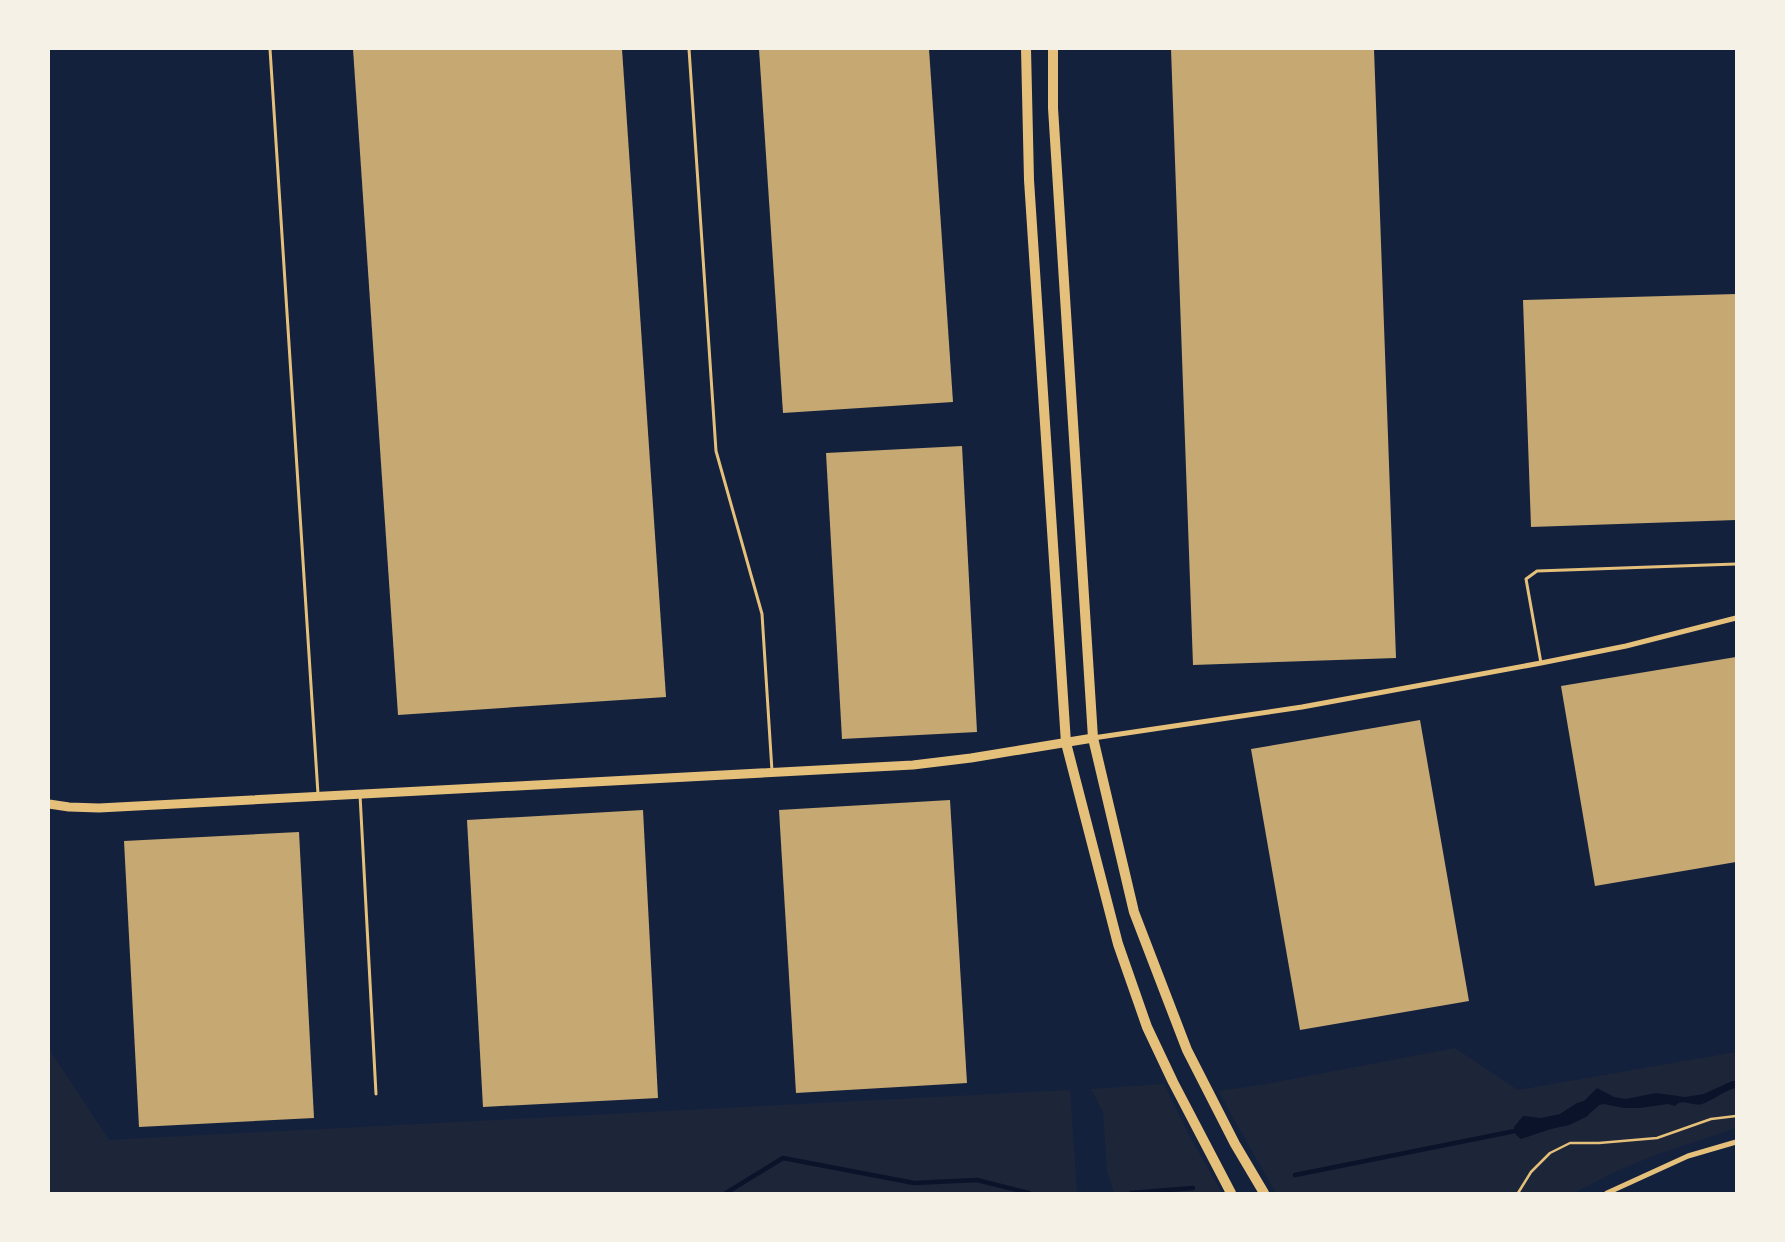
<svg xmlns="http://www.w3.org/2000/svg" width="1785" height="1242" font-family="'Exo 2',sans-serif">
  <rect width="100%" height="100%" fill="#14213d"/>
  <g fill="#1d2539">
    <path d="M1455 1048 1518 1090 1736 1052V1128L1658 1154 1619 1170 1574 1193H1276L1218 1091 1261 1085Z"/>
    <path d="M49 1049 109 1140 1070 1090 1077 1193H49Z"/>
    <path d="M1164 1084 1189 1135 1222 1193H1114L1107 1171 1103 1112 1091 1089Z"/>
  </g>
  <path fill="#0b132b" d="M1732 1081H1736V1088C1725 1090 1714 1100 1702 1104 1693 1107 1682 1097 1675 1106L1668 1104 1640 1108H1624L1604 1104 1599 1105 1586 1117 1569 1125 1551 1129 1521 1139 1516 1135 1514 1127 1523 1116 1541 1118 1560 1114 1577 1103 1584 1101 1597 1088 1614 1097 1626 1099 1656 1093 1685 1097 1704 1094Z"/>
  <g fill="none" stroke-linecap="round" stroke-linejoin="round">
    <g stroke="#0b132b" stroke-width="4.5">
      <path d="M1295 1175 1520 1130"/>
      <path d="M726 1193 783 1158 914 1183 977 1180 1029 1193"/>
      <path d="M1131 1193 1193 1188"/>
    </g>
  </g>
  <g fill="#c6a872">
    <path d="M353 49H622L666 697 398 715Z"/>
    <path d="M759 49H929L953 402 783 413Z"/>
    <path d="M1171 49H1374L1396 658 1193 665Z"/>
    <path d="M1736 294V520L1531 527 1523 300Z"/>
    <path d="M962 446 977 732 842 739 826 453Z"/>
    <path d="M1736 657V862L1595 886 1561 686Z"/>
    <path d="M1420 720 1469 1001 1300 1030 1251 749Z"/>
    <path d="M950 800 967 1083 796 1093 779 810Z"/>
    <path d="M643 810 658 1098 483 1107 467 820Z"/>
    <path d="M299 832 314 1118 139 1127 124 841Z"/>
  </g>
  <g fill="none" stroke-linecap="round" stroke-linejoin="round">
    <path stroke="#e5c07b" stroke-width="2.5" d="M1518 1193 1531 1172 1550 1153 1570 1143H1599L1657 1138 1711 1119 1736 1116"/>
    <g stroke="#e5c07b" stroke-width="3">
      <path d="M270 49 318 794"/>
      <path d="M689 49 716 451 762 614 772 771"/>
      <path d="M1541 663 1526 579 1537 571 1736 564"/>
      <path d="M360 795 376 1094"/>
    </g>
    <g stroke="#e5c07b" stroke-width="5">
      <path d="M1093 738 1302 707 1541 663 1626 646 1736 618"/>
      <path d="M1607 1193 1688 1156 1736 1142"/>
    </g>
    <path stroke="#e5c07b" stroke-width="9" d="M49 804 69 807 99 808 913 765 971 758 1093 738"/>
    <g stroke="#e5c07b" stroke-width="10">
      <path d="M1026 49 1029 180 1066 743 1118 944 1147 1027 1173 1082 1231 1193"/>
      <path d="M1053 49V108L1093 738 1134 912 1187 1050 1235 1144 1264 1193"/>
    </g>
  </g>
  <rect width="1785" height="1242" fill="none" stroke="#f6f1e7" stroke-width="100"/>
</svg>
